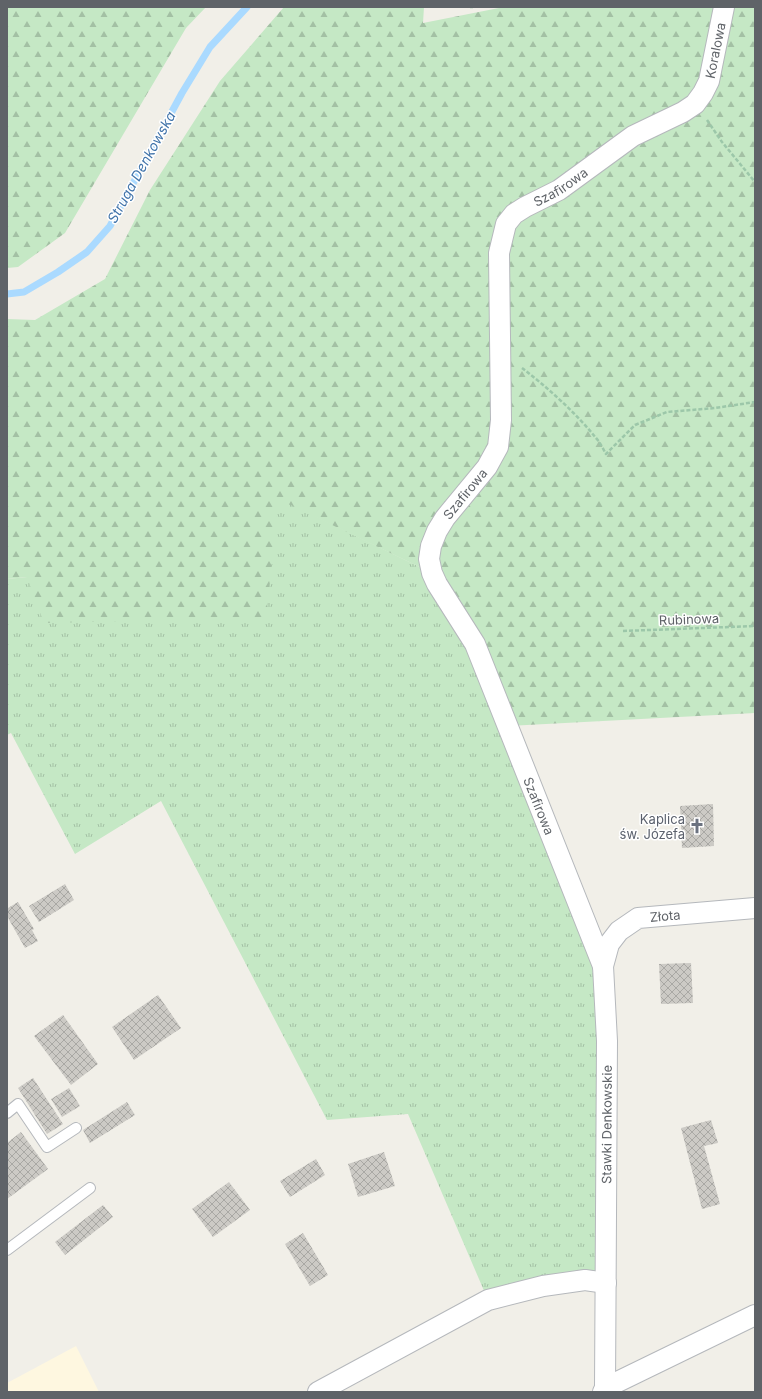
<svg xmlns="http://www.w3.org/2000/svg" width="762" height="1399" font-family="Inter,sans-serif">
  <defs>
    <pattern id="grass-tufts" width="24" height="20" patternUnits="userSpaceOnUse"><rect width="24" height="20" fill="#c5e8c5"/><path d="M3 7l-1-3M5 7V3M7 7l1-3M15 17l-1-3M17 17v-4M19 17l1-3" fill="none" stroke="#a3c0a4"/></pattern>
    <pattern id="forest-firs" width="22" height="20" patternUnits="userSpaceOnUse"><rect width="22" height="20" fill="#c5e8c5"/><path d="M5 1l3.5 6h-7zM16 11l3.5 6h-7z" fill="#a3c0a4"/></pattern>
    <pattern id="building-cross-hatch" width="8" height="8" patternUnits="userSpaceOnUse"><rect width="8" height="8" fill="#cccac5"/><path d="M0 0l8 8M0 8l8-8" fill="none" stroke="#a9a8a4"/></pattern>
  </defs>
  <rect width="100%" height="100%" fill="#f1efe8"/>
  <path fill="#fef7e0" d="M76 1346 99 1392H7V1383Z"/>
  <path fill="url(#grass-tufts)" d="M278 498 432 573 475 644 603 966 606 1283 488 1300 408 1114 327 1120 161 801 75 854 11 733 7 735V579L27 577Z"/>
  <g fill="url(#forest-firs)">
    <path d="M7 7H206L186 28 65 233 18 267 7 268Z"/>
    <path d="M284 7H424L423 23 504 7H755V713L507 726 432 573 278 499 266 618 44 623 27 577 7 579V319L35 320 105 279 150 190 220 81Z"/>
  </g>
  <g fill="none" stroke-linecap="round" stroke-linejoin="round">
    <path stroke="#aadaff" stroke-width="7" d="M7 294 24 292 58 272 87 252 110 226 182 93 210 47 247 7"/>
  </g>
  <g fill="url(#building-cross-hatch)">
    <path d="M713 804 714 846 682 848 680 806Z"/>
    <path d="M65 884 74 900 39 922 29 906Z"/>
    <path d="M18 902 34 929 32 930 38 941 25 948 7 916 8 908Z"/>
    <path d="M691 963 693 1003 661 1004 659 964Z"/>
    <path d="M158 995 181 1028 134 1060 112 1027Z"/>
    <path d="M63 1015 98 1064 71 1085 34 1036Z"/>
    <path d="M33 1078 63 1124 47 1134 18 1088Z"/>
    <path d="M69 1088 80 1106 62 1117 51 1099Z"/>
    <path d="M127 1102 135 1115 90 1143 83 1130Z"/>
    <path d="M711 1120 718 1143 704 1146 720 1204 702 1209 681 1128Z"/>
    <path d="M21 1132 48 1169 7 1199V1143Z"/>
    <path d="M384 1152 395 1186 358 1197 348 1164Z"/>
    <path d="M316 1159 325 1175 290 1197 280 1181Z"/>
    <path d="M229 1182 250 1210 213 1237 192 1209Z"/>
    <path d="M103 1205 113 1217 65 1255 55 1242Z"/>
    <path d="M303 1233 328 1275 310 1286 285 1244Z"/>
  </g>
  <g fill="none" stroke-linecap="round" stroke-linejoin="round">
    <defs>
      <g id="service">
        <path d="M7 1113 18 1104 47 1147 76 1128"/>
        <path d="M7 1250 90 1188"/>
      </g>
      <g id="minor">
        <path id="s1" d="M603 966 475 644 437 584 432 573 429 559 431 546 437 531 445 518 487 467 493 456 498 447 501 420 499 253 506 224 514 214 525 207 559 190 633 136 683 112 695 104 703 93 709 81 724 7"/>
        <path d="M605 1388 755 1315"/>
        <path d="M318 1392 488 1300 543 1286 585 1280 606 1283"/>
        <path id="s2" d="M603 1392 605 1388 607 1041 603 966 609 944 619 931 638 918 755 908"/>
      </g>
    </defs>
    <use href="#service" stroke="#b5b8bc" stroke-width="12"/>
    <use href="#minor" stroke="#b5b8bc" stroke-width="22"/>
    <g stroke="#9cc7a9" stroke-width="2.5" stroke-dasharray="4 2" stroke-linecap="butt">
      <path d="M470 7H473"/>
      <path d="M707 120 722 142 755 182"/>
      <path d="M522 368C547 387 576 413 596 438 600 442 603 449 606 454L635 425 667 412 715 408 755 402"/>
      <path d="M623 631 755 626"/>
    </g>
    <use href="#service" stroke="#fff" stroke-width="10"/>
    <use href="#minor" stroke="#fff" stroke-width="20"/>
  </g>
  <defs>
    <symbol id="church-bare" viewBox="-9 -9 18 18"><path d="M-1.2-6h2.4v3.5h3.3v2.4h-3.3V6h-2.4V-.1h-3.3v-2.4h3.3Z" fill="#6b7280" stroke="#fff" stroke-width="2.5" paint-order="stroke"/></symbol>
  </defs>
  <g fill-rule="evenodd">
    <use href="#church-bare" x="686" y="815" width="22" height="22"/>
  </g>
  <g text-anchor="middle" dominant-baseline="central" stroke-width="3" stroke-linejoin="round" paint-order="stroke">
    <g font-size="13" fill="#5f6368" stroke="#fff">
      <text stroke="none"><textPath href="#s1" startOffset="1085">Koralowa</textPath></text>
      <text stroke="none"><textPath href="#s1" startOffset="868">Szafirowa</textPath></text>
      <text stroke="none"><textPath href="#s1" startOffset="520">Szafirowa</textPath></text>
      <text transform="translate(689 619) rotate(-2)">Rubinowa</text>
      <text transform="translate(539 806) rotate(68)">Szafirowa</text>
      <text stroke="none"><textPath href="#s2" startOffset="516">Złota</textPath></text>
      <text stroke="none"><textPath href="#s2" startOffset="268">Stawki Denkowskie</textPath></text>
    </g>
    <g font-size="13" fill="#5b616d" stroke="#fff" text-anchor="end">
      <text x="685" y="819">Kaplica<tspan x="685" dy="15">św. Józefa</tspan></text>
    </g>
    <g font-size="14" font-style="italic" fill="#4174aa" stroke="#fff">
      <text transform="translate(141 167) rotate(-61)">Struga Denkowska</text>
    </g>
  </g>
  <rect width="762" height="1399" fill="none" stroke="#5f6368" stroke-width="16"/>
</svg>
